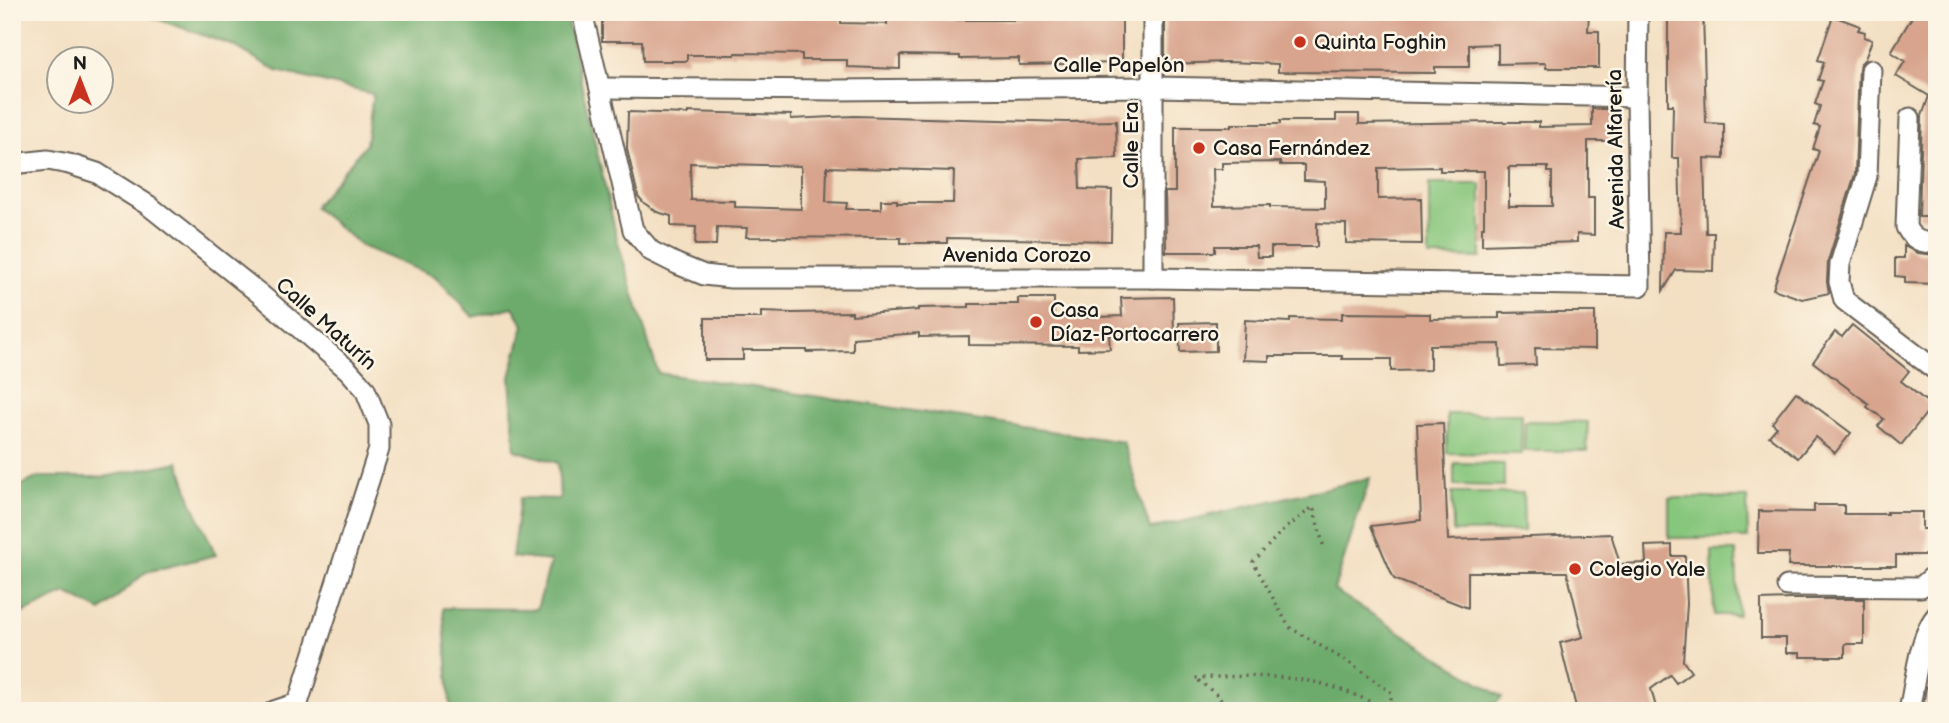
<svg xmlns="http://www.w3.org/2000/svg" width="1949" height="723" font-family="'Balsamiq Sans',sans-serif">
  <rect width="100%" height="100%" fill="#fcf5e5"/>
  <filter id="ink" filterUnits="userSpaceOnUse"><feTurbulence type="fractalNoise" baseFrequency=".0143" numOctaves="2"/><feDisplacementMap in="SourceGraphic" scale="14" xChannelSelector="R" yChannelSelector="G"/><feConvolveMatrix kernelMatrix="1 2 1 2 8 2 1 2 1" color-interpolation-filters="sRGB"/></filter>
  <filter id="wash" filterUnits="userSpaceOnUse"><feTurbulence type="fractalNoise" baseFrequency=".00686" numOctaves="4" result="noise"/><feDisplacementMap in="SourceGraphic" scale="28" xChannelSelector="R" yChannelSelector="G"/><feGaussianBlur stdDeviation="1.57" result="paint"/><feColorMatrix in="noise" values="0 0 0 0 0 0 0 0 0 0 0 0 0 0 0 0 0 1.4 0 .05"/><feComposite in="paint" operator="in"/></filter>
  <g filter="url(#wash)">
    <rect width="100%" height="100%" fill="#f3dfc2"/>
    <g fill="#87c67d" stroke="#52714c" stroke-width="2">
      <path d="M1429 184H1481V258L1429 257Z"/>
      <path d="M1447 414H1522L1521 454 1447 453Z"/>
      <path d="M1525 421 1588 422 1587 451H1524Z"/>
      <path d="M1454 463 1504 464V486L1454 485Z"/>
      <path d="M1452 493H1523L1524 531 1453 532Z"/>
      <path d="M1669 498H1747L1748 538H1669Z"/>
      <path d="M1712 551H1736L1738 615H1714Z"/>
    </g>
    <g fill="#6dab6c" stroke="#446444" stroke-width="2">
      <path d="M137 12H565L618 243 658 373 1123 442 1150 529 1370 478 1334 590 1502 697 1488 711H453L450 702 443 608 537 609 551 561 512 557 520 498 560 499 558 463 515 450 510 377 524 325 513 307 473 317 436 277 363 247 314 207 366 144 373 94 277 71 234 46Z"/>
      <path d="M179 462 192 503 216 555 146 572 101 611 66 593 12 618V490L38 477H104Z"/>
    </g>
    <g id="blocks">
      <g fill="#d8a48d" fill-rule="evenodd">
        <path d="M602 12H841V23L887 24V12H946V20H1020V12H1122V63L1019 65V58L960 59V56L900 55V69L847 67V60H802V54L735 53V55H687V61H643L642 41H602Z"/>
        <path d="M1278 12H1589L1588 31H1599V68H1546V63L1498 64V44L1469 45V67H1435V73L1278 72V64L1228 62 1165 64V16L1278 15Z"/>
        <path d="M1668 12H1703L1706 123 1724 124V159L1704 158 1706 233H1714L1713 271 1676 270 1663 291 1664 232H1681L1679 158H1672L1673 105H1668Z"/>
        <path d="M1915 12H1937V217H1919L1922 116 1929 96 1896 76 1905 61 1891 52Z"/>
        <path d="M1833 16 1860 26 1858 30 1865 32 1864 37 1872 40 1865 59 1861 63 1859 69 1855 174 1828 261 1827 282 1829 293 1802 299 1773 289 1819 151 1813 149 1820 127 1814 125 1820 106 1815 104 1823 81 1818 80 1824 62 1818 60Z"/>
        <path d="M1592 109H1612V141H1588V198H1594V235L1577 234V242L1482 245V227H1484V171H1440V167L1378 168V199L1421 198 1422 244 1346 243V224L1317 223V247H1271V257H1257L1256 246H1215V252H1166L1165 192H1175V127H1231V124H1280V121H1336V114H1359V124L1497 122H1539V127L1592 126ZM1280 162V165H1304V180L1325 181V208L1270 207V205L1214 206 1213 169H1222V163ZM1509 167H1548V172H1552V206H1509Z"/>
        <path d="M628 112 688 114V112L791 115V119L854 116 1066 122 1116 121 1117 158 1079 159 1080 189 1112 190 1111 241 947 238V243H901V238L746 237 747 228 717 227 716 245H695L696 227 671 226V216L657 212 644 203 638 196 627 149ZM690 163 801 166V209L735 207V201L691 200ZM827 167 954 171 953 203H897V200H881V209H846L847 203 826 202Z"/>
        <path d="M1904 246 1918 253 1936 255 1937 284 1905 283V277L1895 276V258H1904Z"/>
        <path d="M1173 297 1174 333 1109 335 1110 349 1078 350V346L969 345V336L919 337V333L853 338V351L807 352V350H743V360H705V318H761V312L792 313 852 312V315L918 310V308L969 307V304H1018V298H1054V319L1122 316 1121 298Z"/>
        <path d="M1555 312H1595V349L1535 348 1536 365 1501 366 1500 344 1430 345V370L1391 371V359H1342V356H1269V361L1243 360 1245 320 1290 322V318L1342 319V313L1430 314V319L1499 318V313Z"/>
        <path d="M1216 322V351L1180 352 1179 323Z"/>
        <path d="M1852 325 1909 371 1901 381 1932 406 1901 445 1878 426 1884 419 1867 407 1869 404 1813 362 1835 332 1842 337Z"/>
        <path d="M1796 392 1851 433 1835 453 1815 437 1798 458 1769 436 1777 427 1772 423Z"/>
        <path d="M1443 423 1448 540 1611 534 1620 564 1646 563 1645 546 1672 545V556H1685L1687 604 1683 661 1691 672 1676 683 1670 675 1651 689 1657 711H1577L1560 643 1583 637 1567 572H1468V608L1394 579 1371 526 1421 520 1417 424Z"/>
        <path d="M1814 505H1844V514H1887V512H1922V529H1928L1927 555H1896V566H1788L1789 553H1758L1759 511 1814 512Z"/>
        <path d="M1791 599H1864V644H1845V657H1800V653H1786V638H1761V600Z"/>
        <path d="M1926 687 1937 689V711H1922Z"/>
      </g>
    </g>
  </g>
  <g filter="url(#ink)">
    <use href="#blocks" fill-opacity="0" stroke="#676056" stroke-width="2"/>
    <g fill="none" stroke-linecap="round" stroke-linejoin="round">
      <defs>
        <g id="minor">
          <path d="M582 12 633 230 651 251 677 264 704 275 731 278H1153L1640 286 1637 97 1638 12"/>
          <path d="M1871 70 1867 176 1840 264 1839 282 1844 300 1937 371"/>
          <path d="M600 88 835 90 1154 87 1637 97"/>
          <path d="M1910 118 1906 227C1913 241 1922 243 1937 243"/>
          <path d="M12 164 48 160 69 164 97 173 148 205 260 294 348 370 365 389 379 424V449L298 703"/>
          <path d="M1153 278V12"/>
          <path d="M1787 586 1921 587 1937 573"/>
          <path d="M274 711 298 703"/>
          <path d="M1909 711C1915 684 1919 634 1937 615"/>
        </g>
      </defs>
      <use href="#minor" stroke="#676056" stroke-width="23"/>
      <path stroke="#676056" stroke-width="3.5" stroke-dasharray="2 5" stroke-linecap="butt" d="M1230 711 1216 694 1195 678C1237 676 1278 674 1319 683 1343 689 1367 700 1389 710L1392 693 1348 662 1289 627 1253 562 1280 533 1313 507 1324 548"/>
      <use href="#minor" stroke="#fff" stroke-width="19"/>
    </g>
  </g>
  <g fill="#c8321e" stroke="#fcf5e5" stroke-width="2.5">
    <circle cx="1300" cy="42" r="7"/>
    <circle cx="1199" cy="148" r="7"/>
    <circle cx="1036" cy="322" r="7"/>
    <circle cx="1575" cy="569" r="7"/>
  </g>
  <g text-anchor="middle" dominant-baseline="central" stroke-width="5" stroke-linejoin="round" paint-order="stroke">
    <g font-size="21" fill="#1c1c1c" stroke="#fcf5e5" text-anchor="start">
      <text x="1314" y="42">Quinta Foghin</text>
      <text x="1213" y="148">Casa Fernández</text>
      <text x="1050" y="310">Casa<tspan x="1050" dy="24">Díaz-Portocarrero</tspan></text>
      <text x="1589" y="569">Colegio Yale</text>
    </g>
    <g font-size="21" fill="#1c1c1c" stroke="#fcf5e5">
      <text x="1119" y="65">Calle Papelón</text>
      <text transform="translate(1131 145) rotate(-90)">Calle Era</text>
      <text transform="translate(1616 149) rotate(-91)">Avenida Alfarería</text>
      <text x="1017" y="255">Avenida Corozo</text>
      <text transform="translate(326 324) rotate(42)">Calle Maturín</text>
    </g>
  </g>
  <rect width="1949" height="723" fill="none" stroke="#fcf5e5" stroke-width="42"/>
  <g transform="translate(80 80)"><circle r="33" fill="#fcf5e5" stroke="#a29e95" stroke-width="2"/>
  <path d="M0-5L12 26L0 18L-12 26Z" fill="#c8321e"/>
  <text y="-10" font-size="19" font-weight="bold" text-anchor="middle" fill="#1c1c1c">N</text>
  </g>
</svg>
